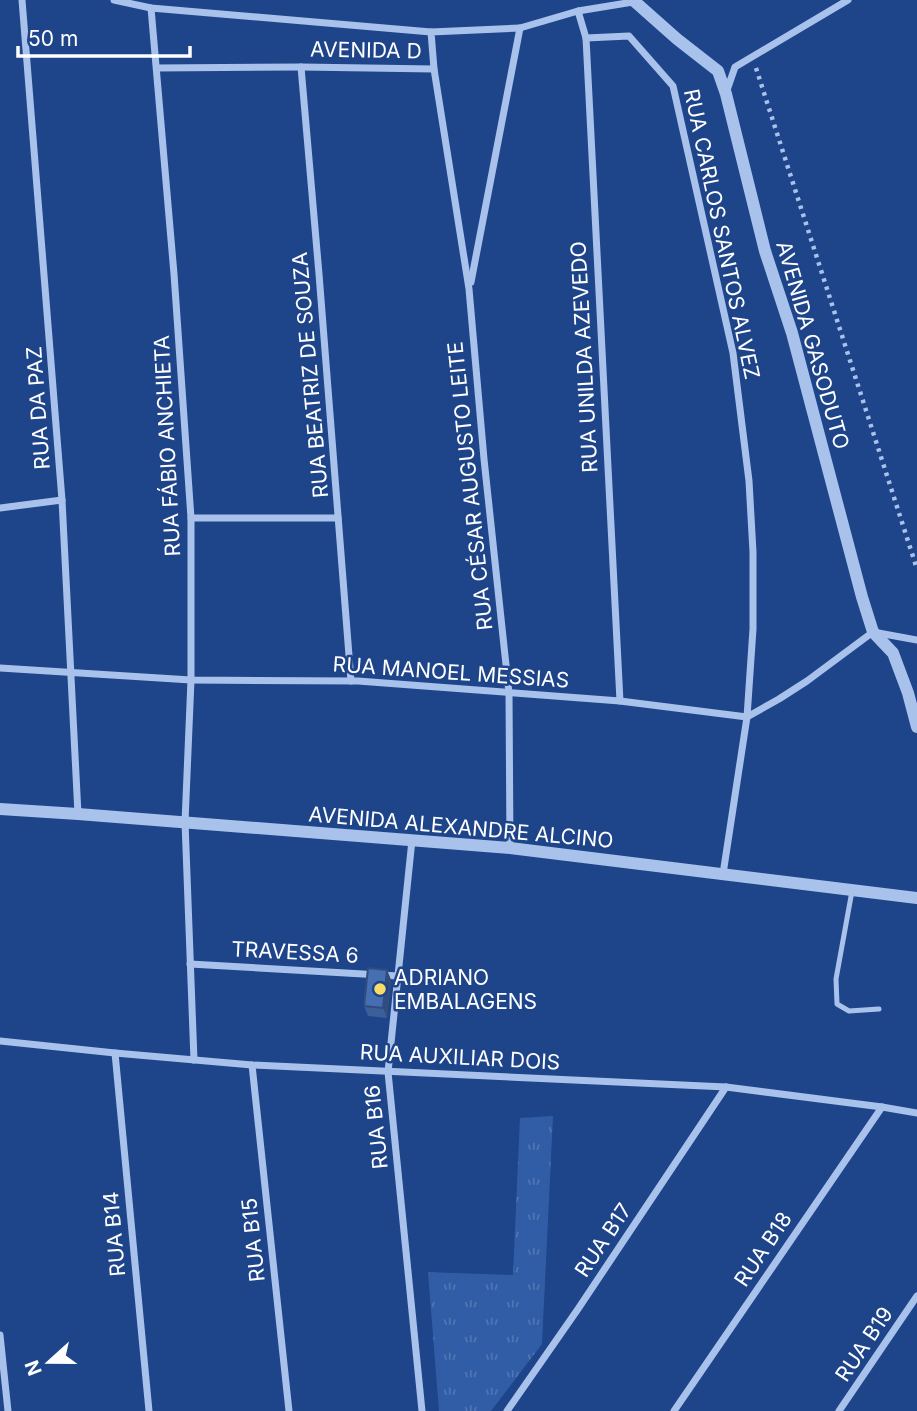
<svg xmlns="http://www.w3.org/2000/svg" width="917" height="1411" font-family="Inter,sans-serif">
  <defs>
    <pattern id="grass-tufts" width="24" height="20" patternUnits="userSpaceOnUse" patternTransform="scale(1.75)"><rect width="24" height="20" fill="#315da7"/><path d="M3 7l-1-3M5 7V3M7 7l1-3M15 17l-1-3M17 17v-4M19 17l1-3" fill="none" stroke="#5075b4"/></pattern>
  </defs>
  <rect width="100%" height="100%" fill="#1e448a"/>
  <path fill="url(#grass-tufts)" d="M553 1116 542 1344 491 1411H439L428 1272 513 1275 520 1118Z"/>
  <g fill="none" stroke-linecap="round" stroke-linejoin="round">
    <path stroke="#a8c2ec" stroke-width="4.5" stroke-dasharray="3.5 5" stroke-linecap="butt" d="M756 68 917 569"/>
    <path stroke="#a8c2ec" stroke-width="5" d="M852 891 836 979 837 1004 849 1011 879 1009"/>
    <g stroke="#a8c2ec" stroke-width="7">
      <path d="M22 0 62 500 78 814"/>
      <path d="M114 0 151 8 431 32"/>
      <path d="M151 8 174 274 191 518V680L185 822 194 1060"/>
      <path d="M578 11 586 38 620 701"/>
      <path d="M586 38 629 36 673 86 733 353 749 481 753 552V629L747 717 723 874"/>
      <path d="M301 67 319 274 351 681"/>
      <path d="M157 68 301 67 434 69 431 32 520 28 578 11 633 2"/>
      <path d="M434 69 469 289 484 459 509 693 510 848"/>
      <path d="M726 93 735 67 848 0"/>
      <path d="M471 282 520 28"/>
      <path d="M0 508 62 500"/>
      <path d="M191 518H338"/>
      <path d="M0 668 191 680 358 681 620 701 747 717 779 699 807 681 873 632 917 640"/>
      <path d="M412 840 388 1072 422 1411"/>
      <path d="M190 964 398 976"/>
      <path d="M0 1041 115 1053 252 1065 726 1087 882 1107 917 1113"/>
      <path d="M115 1053 149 1411"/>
      <path d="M252 1065 289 1411"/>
      <path d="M0 1335 8 1411"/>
      <path d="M507 1411 578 1309 726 1087"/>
      <path d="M674 1411 882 1107"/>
      <path d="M839 1411 917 1296"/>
    </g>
    <g stroke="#a8c2ec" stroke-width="12">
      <path d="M633 0 677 39 718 71 726 94 765 251 792 333 862 597 873 632 893 653 908 693 917 727"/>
      <path d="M0 809 78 814 510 848 917 898"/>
    </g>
  </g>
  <path fill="#3c5f99" d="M387 970 391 980 387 1018 368 1016 364 1006Z"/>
  <path fill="#314d7d" d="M387 970 391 980 387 1018 383 1008Z"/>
  <path fill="#466eb2" stroke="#314d7d" stroke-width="2" d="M368 968 387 970 383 1008 364 1006Z"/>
  <circle fill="#fbdc67" stroke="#1e448a" stroke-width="2.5" cx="380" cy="989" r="7"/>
  <g text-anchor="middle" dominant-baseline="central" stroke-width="5" stroke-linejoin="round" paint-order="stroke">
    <g font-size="21" fill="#fff" stroke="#1e448a">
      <text transform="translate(366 50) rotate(1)">AVENIDA D</text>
      <text transform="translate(722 234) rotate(78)">RUA CARLOS SANTOS ALVEZ</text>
      <text transform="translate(813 345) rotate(74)">AVENIDA GASODUTO</text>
      <text transform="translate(584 357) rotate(-93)">RUA UNILDA AZEVEDO</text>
      <text transform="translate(310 375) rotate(-95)">RUA BEATRIZ DE SOUZA</text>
      <text transform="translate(38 408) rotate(-94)">RUA DA PAZ</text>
      <text transform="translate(167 446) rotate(-93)">RUA FÁBIO ANCHIETA</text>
      <text transform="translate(470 486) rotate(-96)">RUA CÉSAR AUGUSTO LEITE</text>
      <text transform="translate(451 672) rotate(4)">RUA MANOEL MESSIAS</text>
      <text transform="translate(461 827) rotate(5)">AVENIDA ALEXANDRE ALCINO</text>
      <text transform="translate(295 952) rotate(3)">TRAVESSA 6</text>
      <text transform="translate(460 1057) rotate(3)">RUA AUXILIAR DOIS</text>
      <text transform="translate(376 1127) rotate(-96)">RUA B16</text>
      <text transform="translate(114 1234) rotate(-95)">RUA B14</text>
      <text transform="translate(253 1240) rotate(-96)">RUA B15</text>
      <text transform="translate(603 1240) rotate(-56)">RUA B17</text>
      <text transform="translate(763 1249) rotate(-56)">RUA B18</text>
      <text transform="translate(864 1344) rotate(-56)">RUA B19</text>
    </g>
    <g font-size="21" fill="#fff" stroke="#1e448a" text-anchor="start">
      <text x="394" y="977">ADRIANO<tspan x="394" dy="24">EMBALAGENS</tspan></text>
    </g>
  </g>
  <g transform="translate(49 1362) rotate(249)" stroke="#1e448a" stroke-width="5" paint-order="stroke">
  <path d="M0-5L12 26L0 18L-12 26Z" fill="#ffffff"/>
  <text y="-10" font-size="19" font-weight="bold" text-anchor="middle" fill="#ffffff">N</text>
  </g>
  <path d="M18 46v10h172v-10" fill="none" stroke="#ffffff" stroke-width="3.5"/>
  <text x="28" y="46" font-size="21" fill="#ffffff" stroke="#1e448a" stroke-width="5" paint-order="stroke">50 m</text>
</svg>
